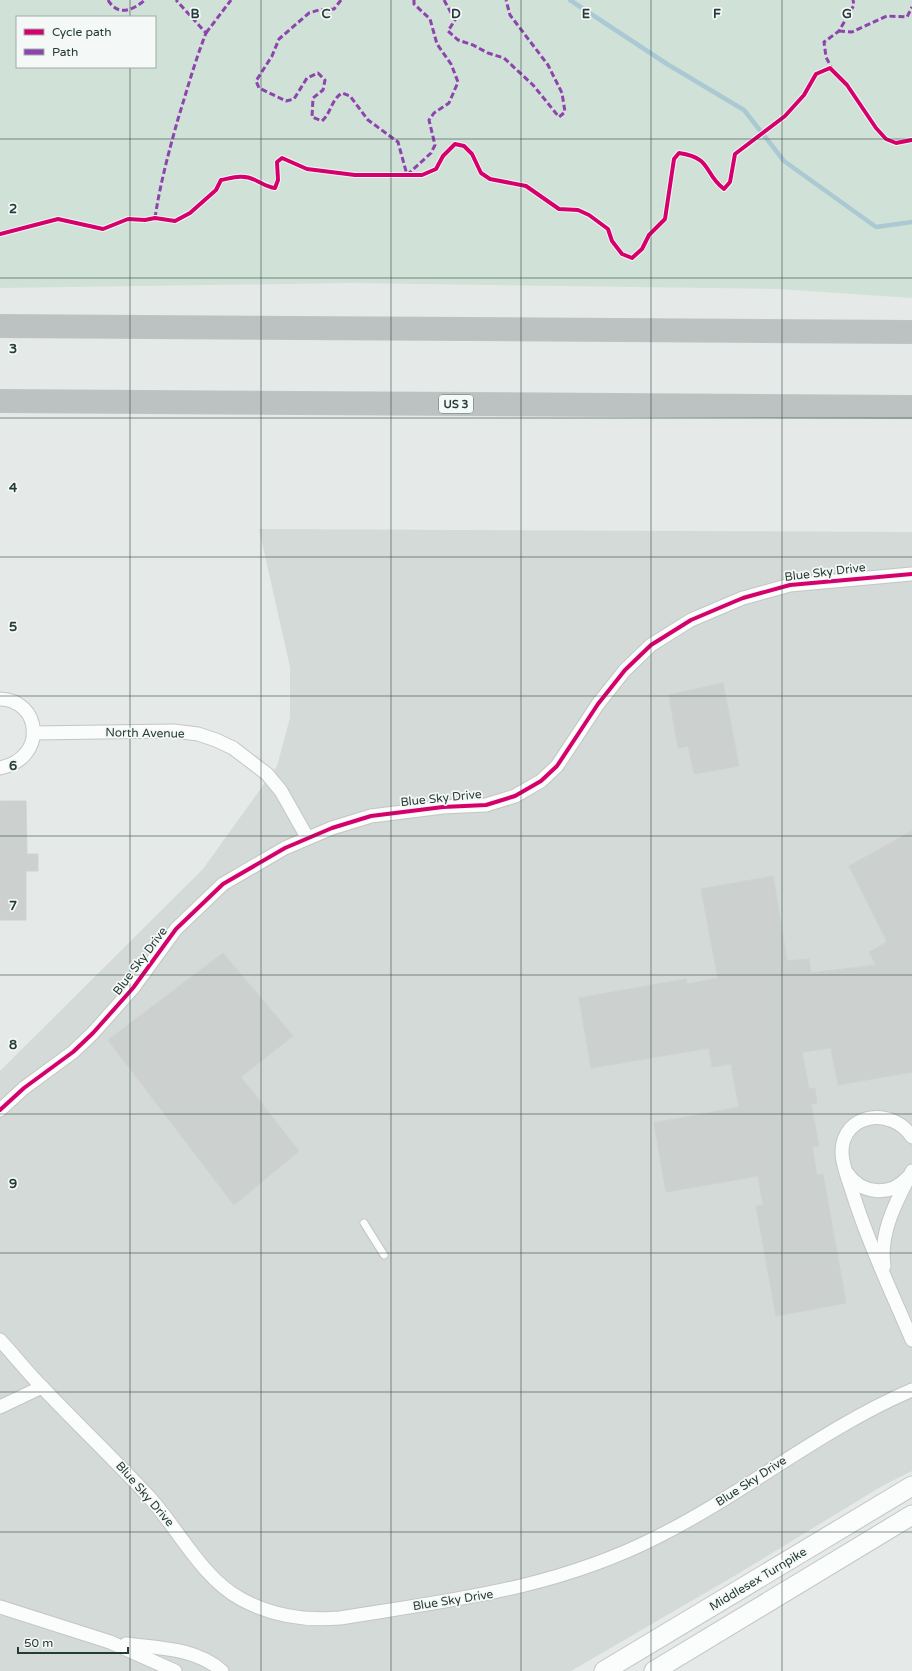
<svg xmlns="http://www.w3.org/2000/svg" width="912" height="1671" font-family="'Varela Round',sans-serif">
  <rect width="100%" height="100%" fill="#e5e9e8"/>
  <path fill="#d4dad8" d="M259 529 912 532V1471L882 1486 736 1575 571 1671H0V1071L203 869 277 766 290 718V667Z"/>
  <path fill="#d0e1d7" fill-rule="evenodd" d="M0 0H912V298L779 289 351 283 0 288ZM17 17H155V67H17Z"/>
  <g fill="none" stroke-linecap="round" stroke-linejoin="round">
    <path stroke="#abc9d3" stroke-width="4.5" d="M570 0 667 64 744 110 784 161 876 227 912 222"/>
  </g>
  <g fill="#ccd1cf" stroke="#ced2d1">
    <path d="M723 683 739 766 694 774 688 746 678 748 669 695Z"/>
    <path d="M0 801H26L27 854H38V871H26V920H0Z"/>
    <path d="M912 831V1072L838 1085 831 1048 802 1052 809 1089 815 1088 817 1103 811 1104 819 1146 812 1147 817 1175 823 1174 846 1303 776 1316 756 1206 763 1205 758 1176 666 1192 654 1123 739 1107 731 1064 712 1067 709 1048 591 1068 579 998 686 979 687 984 718 978 701 889 773 876 787 961 809 959 811 973 876 965 869 952 887 942 849 866Z"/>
    <path d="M223 953 293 1036 241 1077 299 1151 234 1205 108 1040Z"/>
  </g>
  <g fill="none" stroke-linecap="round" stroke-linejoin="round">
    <defs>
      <path id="lane" d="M364 1223 384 1255"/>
      <g id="street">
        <path d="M0 699C41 700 48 758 0 768"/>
        <path d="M33 733 174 731 198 734 216 740 233 748 267 774 281 791 307 837"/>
        <path d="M0 1110 24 1088 73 1052 93 1033 133 988 176 929 223 884 285 848 332 828 371 816 443 807 486 805 515 796 541 781 557 766 598 704 625 670 651 645 691 620 731 603 743 598 790 585 912 574"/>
        <path d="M912 1137C892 1106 842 1113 842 1152 842 1165 848 1178 852 1191 868 1242 891 1291 912 1340"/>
        <path d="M847 1173C861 1194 890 1197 907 1178"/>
        <path d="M884 1266C879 1232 897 1200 912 1171"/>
        <path d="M0 1340C14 1355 27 1372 42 1387 78 1425 115 1460 150 1498 178 1529 203 1579 241 1599 272 1616 305 1621 340 1618 451 1600 555 1589 657 1537 745 1493 821 1429 912 1390"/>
        <path d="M0 1407 42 1387"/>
        <path d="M0 1607 110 1642 175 1671"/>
        <path d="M126 1644C159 1648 196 1648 222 1671"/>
      </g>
      <g id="secondary">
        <path d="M604 1671 912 1486"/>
        <path d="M654 1671 912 1515"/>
      </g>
      <g id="highway">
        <path d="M0 326 912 332"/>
        <path d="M0 401 912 407"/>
      </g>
    </defs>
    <use href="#lane" stroke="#c2c6c5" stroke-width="9"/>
    <use href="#street" stroke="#c2c6c5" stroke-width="15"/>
    <use href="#secondary" stroke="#c1c7c5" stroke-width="21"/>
    <use href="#highway" stroke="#bdc5c4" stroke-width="24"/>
    <use href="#lane" stroke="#fbfcfc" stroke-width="7"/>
    <use href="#street" stroke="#fbfcfc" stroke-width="13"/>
    <use href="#secondary" stroke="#fbfcfc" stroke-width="19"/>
    <use href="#highway" stroke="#bbc2c1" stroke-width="22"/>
    <g stroke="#8e44ad" stroke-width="3" stroke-dasharray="6 3" stroke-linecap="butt">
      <path d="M108 0C118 17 133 10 145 0"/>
      <path d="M341 0 334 9 319 10 309 13 279 39 272 56 256 81 259 88 286 101 294 99 307 78 318 73 325 80 323 90 313 98 312 117 322 121C331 113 331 100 342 93L350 96 368 120 398 142 407 175"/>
      <path d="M444 0 455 20 448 31 458 40 473 45 488 53 504 58 533 85 559 117 565 112 562 93 548 65 510 15 506 0"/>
      <path d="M839 31 852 32 887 16 907 17 912 7"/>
      <path d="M206 33 231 0"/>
      <path d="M833 71 826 57 824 42 839 31 854 5 853 0"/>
      <path d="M407 175 431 153 435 145 429 120 434 113 449 103 458 82 451 64 437 44 430 19 414 4V0"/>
      <path d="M155 218C160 184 169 151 178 119 187 90 195 61 206 33L176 0"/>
    </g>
    <defs>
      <g id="cycleway">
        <path d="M0 234 58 219 103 229 128 219 145 220 155 218 175 221 190 213 216 190 221 180C232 178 243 174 255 180 262 183 267 187 275 188L278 180 277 162 282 158 307 169 355 175H422L436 169 443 156 455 144 464 146 472 154 481 173 490 179 526 186 559 209 578 210 589 215 608 229 612 241 622 254 632 258 642 249 649 235 665 219 674 159 679 153C713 158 703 173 724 189L730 182 735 154 785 116 804 95 816 74 830 68 847 85 876 128 886 139 896 143 912 140"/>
        <path d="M0 1110 24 1088 73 1052 93 1033 133 988 176 929 223 884 285 848 332 828 371 816 443 807 486 805 515 796 541 781 557 766 598 704 625 670 651 645 691 620 731 603 743 598 790 585 912 574"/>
      </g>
    </defs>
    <use href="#cycleway" stroke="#f4f8f6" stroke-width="6"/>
    <use href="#cycleway" stroke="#d6006c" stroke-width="4"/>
  </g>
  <path fill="none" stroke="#253b38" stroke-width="1" stroke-opacity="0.55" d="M130 0V17M261 0V1671M391 0V1671M521 0V1671M651 0V1671M782 0V1671M130 67V1671M0 139H912M0 278H912M0 418H912M0 557H912M0 696H912M0 836H912M0 975H912M0 1114H912M0 1253H912M0 1392H912M0 1532H912"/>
  <g text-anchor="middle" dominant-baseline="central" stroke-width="3.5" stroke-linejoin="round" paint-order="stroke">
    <rect fill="#f4f8f6" stroke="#637471" stroke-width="1" x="439" y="395" width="34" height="18" rx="3"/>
    <g font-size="11" font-weight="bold" fill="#253b38">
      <text x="456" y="404">US 3</text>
    </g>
    <g font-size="12" fill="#253b38" stroke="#f4f8f6">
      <text transform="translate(825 572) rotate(-7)">Blue Sky Drive</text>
      <text transform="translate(145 733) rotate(1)">North Avenue</text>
      <text transform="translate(441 798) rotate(-6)">Blue Sky Drive</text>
      <text transform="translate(140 961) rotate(-53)">Blue Sky Drive</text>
      <text transform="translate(751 1481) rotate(-33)">Blue Sky Drive</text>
      <text transform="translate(145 1494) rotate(49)">Blue Sky Drive</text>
      <text transform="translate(758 1579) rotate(-31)">Middlesex Turnpike</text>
      <text transform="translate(453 1600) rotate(-9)">Blue Sky Drive</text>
    </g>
  </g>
  <g font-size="13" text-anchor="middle" font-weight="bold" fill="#253b38" stroke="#f4f8f6" stroke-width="3.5" stroke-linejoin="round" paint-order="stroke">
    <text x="195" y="18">B</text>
    <text x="326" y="18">C</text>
    <text x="456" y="18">D</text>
    <text x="586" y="18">E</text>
    <text x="717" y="18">F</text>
    <text x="847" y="18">G</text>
    <text x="13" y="213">2</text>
    <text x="13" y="353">3</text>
    <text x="13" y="492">4</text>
    <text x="13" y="631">5</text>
    <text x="13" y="770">6</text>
    <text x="13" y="910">7</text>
    <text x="13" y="1049">8</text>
    <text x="13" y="1188">9</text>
  </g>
  <rect x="16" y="16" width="140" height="52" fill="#f4f8f6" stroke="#a1acaa"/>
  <rect x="24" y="29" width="20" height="6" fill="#d6006c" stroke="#a1acaa"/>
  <text x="52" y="36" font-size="12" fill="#253b38">Cycle path</text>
  <rect x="24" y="49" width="20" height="6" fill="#8e44ad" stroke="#a1acaa"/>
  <text x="52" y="56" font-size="12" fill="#253b38">Path</text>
  <path d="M18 1647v6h110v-6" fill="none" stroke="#253b38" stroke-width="2"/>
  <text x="24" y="1647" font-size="12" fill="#253b38" stroke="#f4f8f6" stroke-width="3" paint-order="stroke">50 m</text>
</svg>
